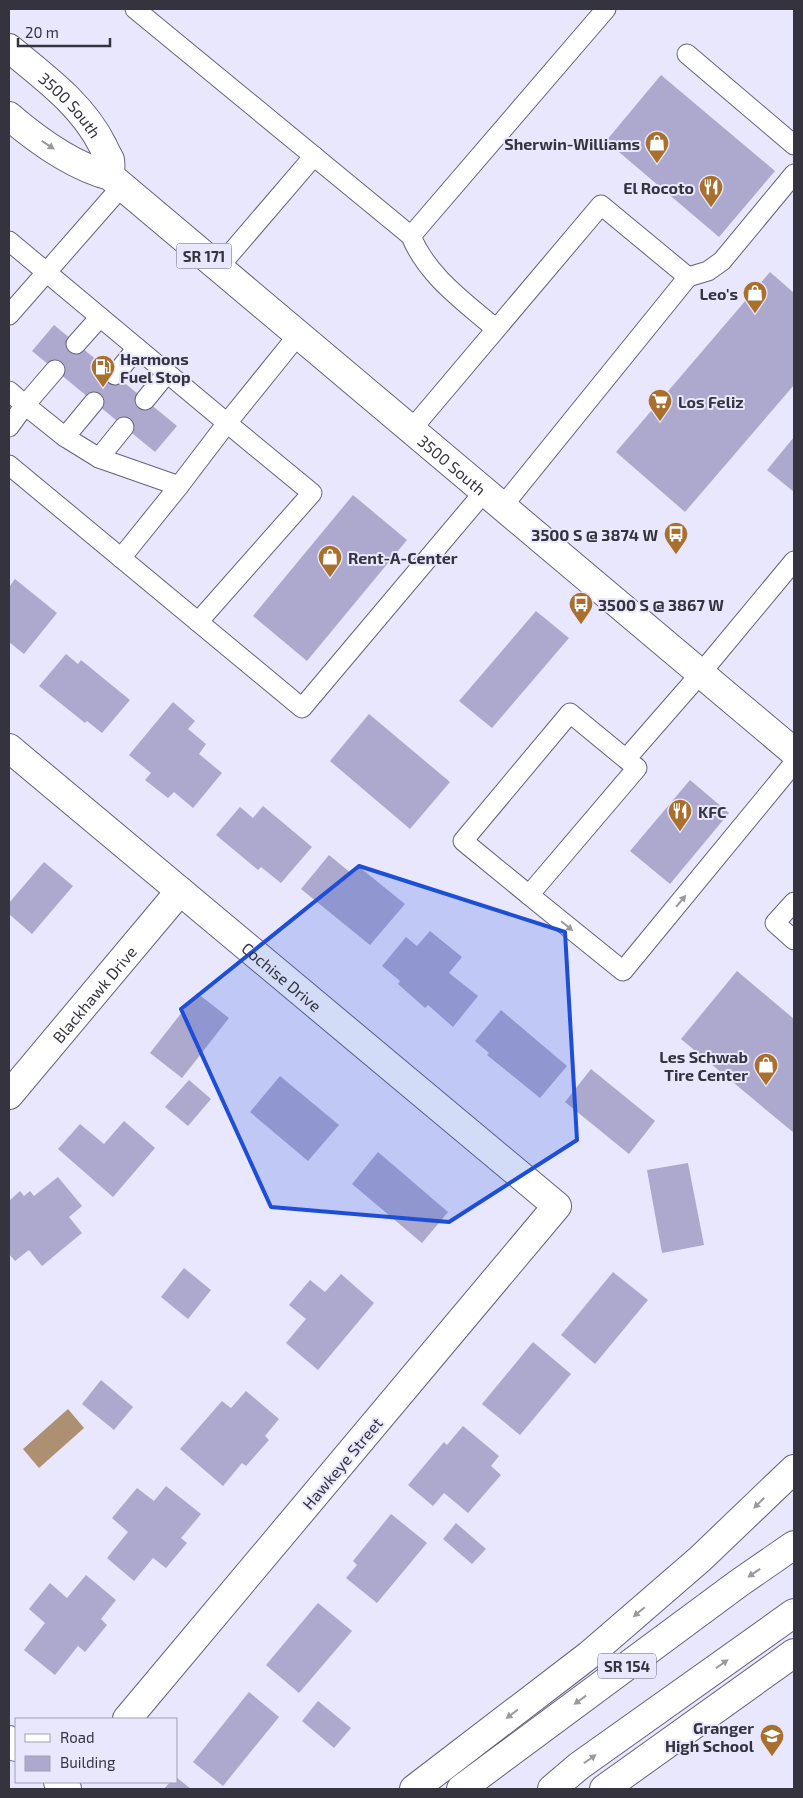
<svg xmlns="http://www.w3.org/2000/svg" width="803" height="1798" font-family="'Exo 2',sans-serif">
  <rect width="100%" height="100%" fill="#e9e7fd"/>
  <path fill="#ad8f71" d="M68 1409 84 1428 39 1468 23 1449Z"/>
  <g fill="#ada8ce">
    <path d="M661 75 775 171 719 237 606 141Z"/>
    <path d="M770 272 794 293V385L685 512 616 452Z"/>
    <path d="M54 325 177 426 155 452 32 351Z"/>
    <path d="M794 437V492L767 470Z"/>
    <path d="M353 495 407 540 307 661 253 616Z"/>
    <path d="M15 579 57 613 24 654 9 642V587Z"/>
    <path d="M536 611 569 638 492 728 459 701Z"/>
    <path d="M66 654 78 664 81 660 130 700 102 733 87 721 85 723 39 686Z"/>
    <path d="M173 702 195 721 188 729 206 744 199 754 222 773 193 808 174 792 168 798 145 780 151 773 129 755Z"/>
    <path d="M369 714 450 782 410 829 330 761Z"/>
    <path d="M690 780 729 813 670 884 630 851Z"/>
    <path d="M263 806 312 847 281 883 261 867 258 870 216 835 240 807 253 818Z"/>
    <path d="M329 855 352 874 358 866 405 904 370 945 301 889Z"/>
    <path d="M44 862 73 886 32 934 9 914V903Z"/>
    <path d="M430 931 462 957 449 973 478 996 453 1027 428 1005 425 1008 398 984 400 981 382 966 406 937 417 946Z"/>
    <path d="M737 971 794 1019V1133L681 1039Z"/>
    <path d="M197 993 229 1018 182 1078 150 1053Z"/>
    <path d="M501 1010 567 1066 540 1098 487 1055 489 1053 475 1041Z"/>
    <path d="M591 1069 655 1121 629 1154 565 1102Z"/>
    <path d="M280 1076 339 1125 308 1161 250 1112Z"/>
    <path d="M189 1080 211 1099 188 1126 165 1107Z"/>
    <path d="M124 1121 155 1148 113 1197 58 1149 80 1124 104 1144Z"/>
    <path d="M378 1152 448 1212 422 1243 352 1184Z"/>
    <path d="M688 1163 704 1245 662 1253 647 1170Z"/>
    <path d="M58 1177 82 1206 69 1217 82 1233 42 1266 29 1250 15 1261 9 1254V1201L20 1191 24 1196 30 1191 34 1196Z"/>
    <path d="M184 1268 211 1290 188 1319 161 1297Z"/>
    <path d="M613 1272 648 1300 595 1364 561 1335Z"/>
    <path d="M341 1274 374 1303 318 1370 286 1343 306 1319 289 1305 310 1280 325 1292Z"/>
    <path d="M533 1342 571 1374 520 1435 482 1404Z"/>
    <path d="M101 1380 133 1407 114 1430 82 1404Z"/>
    <path d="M246 1391 279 1419 265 1436 269 1440 246 1466 242 1463 223 1486 180 1449 222 1401 231 1408Z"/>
    <path d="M463 1426 499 1456 491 1466 501 1475 468 1513 444 1493 433 1506 408 1485 444 1442 447 1445Z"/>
    <path d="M166 1486 201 1514 181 1538 187 1543 166 1568 153 1558 134 1581 107 1558 128 1532 112 1518 137 1488 154 1501Z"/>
    <path d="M391 1514 427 1543 377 1603 346 1578 357 1565 353 1561Z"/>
    <path d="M456 1523 486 1549 472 1564 443 1539Z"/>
    <path d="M86 1575 116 1600 101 1619 107 1625 85 1652 78 1646 55 1675 24 1650 45 1623 29 1609 50 1583 67 1598Z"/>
    <path d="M318 1603 352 1631 299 1693 266 1665Z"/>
    <path d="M249 1692 279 1717 223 1786 193 1762Z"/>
    <path d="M318 1701 351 1728 334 1748 302 1721Z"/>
    <path d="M176 1777 191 1789H164L170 1782H176Z"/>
  </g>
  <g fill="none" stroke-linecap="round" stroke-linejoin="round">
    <defs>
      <g id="service">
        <path d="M135 9 411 236 606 9"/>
        <path d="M687 54 794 145"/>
        <path d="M411 236C427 276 465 302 496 329"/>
        <path d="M9 241 227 423 298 335"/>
        <path d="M218 268 314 156"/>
        <path d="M688 277 708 271 722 261 794 174"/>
        <path d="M9 315 122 186"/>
        <path d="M76 344 100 317"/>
        <path d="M55 370 25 405 65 437 99 458 179 486 227 423 312 493 198 622"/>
        <path d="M115 375 137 348"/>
        <path d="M9 391 25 405 9 427"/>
        <path d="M145 400 167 373"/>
        <path d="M411 430 601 205 688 277 502 507"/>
        <path d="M65 437 94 402"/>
        <path d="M99 458 124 427"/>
        <path d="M9 465 302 708 484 492"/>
        <path d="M121 558 179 486"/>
        <path d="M626 759 570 713 463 841 529 895 637 768 626 759 701 673 794 561"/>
        <path d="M529 895 623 971 794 763"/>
        <path d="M794 902 775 923 794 940"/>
      </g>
      <g id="minor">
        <path id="s1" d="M9 748 557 1206 127 1719"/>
        <path id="s2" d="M9 1095 180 891"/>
        <path d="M9 1740 16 1747"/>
        <path d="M58 1782 67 1789"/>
      </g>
      <g id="primary">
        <path id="s3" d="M9 48C44 77 82 104 103 146 105 151 108 156 110 160 111 165 110 171 110 176"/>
        <path id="s4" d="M9 116C38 141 73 166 110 176L794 752"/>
      </g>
      <g id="trunk">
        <path d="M414 1789 589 1655 700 1559 794 1469"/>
        <path d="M461 1789 739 1583 794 1545"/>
        <path d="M552 1789 579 1766 794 1613"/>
        <path d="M604 1789 794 1653"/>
      </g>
    </defs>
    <use href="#service" stroke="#65627a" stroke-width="21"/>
    <use href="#minor" stroke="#65627a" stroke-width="30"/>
    <use href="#primary" stroke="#65627a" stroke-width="30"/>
    <use href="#trunk" stroke="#65627a" stroke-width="30"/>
    <use href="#service" stroke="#fff" stroke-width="19"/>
    <use href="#minor" stroke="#fff" stroke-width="28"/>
    <use href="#primary" stroke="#fff" stroke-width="28"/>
    <use href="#trunk" stroke="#fff" stroke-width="28"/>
  </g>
  <defs><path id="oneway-solid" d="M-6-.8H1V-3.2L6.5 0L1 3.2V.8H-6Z" transform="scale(1.25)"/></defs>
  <g fill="#9a999e">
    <use href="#oneway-solid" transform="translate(48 145) rotate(33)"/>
    <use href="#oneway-solid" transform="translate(681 901) rotate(-50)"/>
    <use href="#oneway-solid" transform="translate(567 926) rotate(39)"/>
    <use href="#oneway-solid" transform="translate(759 1503) rotate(135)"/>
    <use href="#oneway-solid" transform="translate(754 1573) rotate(146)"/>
    <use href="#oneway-solid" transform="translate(639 1612) rotate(140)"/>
    <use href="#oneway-solid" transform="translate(722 1664) rotate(-35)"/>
    <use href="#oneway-solid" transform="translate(580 1700) rotate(144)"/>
    <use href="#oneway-solid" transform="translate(512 1714) rotate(143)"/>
    <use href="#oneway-solid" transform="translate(590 1759) rotate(-35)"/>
  </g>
  <path fill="#1d4ed8" fill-opacity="0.2" stroke="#1d4ed8" stroke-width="4" stroke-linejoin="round" d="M359 866 565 932 577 1140 449 1222 271 1207 181 1009Z"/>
  <defs>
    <symbol id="shop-pin" viewBox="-11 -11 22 30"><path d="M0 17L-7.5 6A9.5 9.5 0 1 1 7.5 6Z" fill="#a86f2d" stroke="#e9e7fd"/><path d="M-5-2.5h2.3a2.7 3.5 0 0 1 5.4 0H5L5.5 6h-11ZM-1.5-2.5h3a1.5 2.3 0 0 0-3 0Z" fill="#fff"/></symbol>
    <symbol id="restaurant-pin" viewBox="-11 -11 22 30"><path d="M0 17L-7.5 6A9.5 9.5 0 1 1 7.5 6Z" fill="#a86f2d" stroke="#e9e7fd"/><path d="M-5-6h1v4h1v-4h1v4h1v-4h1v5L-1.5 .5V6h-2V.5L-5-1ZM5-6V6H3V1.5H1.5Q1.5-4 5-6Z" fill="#fff"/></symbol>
    <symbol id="fuel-pin" viewBox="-11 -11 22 30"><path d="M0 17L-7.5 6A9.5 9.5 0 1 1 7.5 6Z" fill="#a86f2d" stroke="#e9e7fd"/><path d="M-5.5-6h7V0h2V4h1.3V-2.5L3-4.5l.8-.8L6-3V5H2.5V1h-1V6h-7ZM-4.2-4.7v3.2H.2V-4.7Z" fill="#fff"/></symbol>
    <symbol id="supermarket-pin" viewBox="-11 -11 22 30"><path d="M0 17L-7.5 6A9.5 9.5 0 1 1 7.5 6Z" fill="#a86f2d" stroke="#e9e7fd"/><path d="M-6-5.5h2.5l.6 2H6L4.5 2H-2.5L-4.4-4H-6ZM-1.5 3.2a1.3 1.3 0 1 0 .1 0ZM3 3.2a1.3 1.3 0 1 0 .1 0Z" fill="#fff"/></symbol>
    <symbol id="bus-pin" viewBox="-11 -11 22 30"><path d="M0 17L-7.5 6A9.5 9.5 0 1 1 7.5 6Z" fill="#a86f2d" stroke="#e9e7fd"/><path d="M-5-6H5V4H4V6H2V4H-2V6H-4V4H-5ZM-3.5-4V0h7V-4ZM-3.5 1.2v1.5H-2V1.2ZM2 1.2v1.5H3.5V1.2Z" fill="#fff"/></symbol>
    <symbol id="school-pin" viewBox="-11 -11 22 30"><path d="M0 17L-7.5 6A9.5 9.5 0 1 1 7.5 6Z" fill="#a86f2d" stroke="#e9e7fd"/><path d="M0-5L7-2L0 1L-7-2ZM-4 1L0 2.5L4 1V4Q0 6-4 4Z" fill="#fff"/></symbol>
  </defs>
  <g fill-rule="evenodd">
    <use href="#shop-pin" x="643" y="129" width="28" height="38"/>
    <use href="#restaurant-pin" x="697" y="173" width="28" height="38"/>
    <use href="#shop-pin" x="741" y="279" width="28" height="38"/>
    <use href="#fuel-pin" x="89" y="353" width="28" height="38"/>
    <use href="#supermarket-pin" x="646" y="387" width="28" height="38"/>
    <use href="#bus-pin" x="662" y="520" width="28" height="38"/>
    <use href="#shop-pin" x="316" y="543" width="28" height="38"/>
    <use href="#bus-pin" x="567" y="590" width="28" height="38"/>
    <use href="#restaurant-pin" x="666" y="797" width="28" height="38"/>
    <use href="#shop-pin" x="752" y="1051" width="28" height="38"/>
    <use href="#school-pin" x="758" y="1722" width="28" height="38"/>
  </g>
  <g text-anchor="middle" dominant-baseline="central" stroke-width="4" stroke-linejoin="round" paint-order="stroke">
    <g fill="#e9e7fd" stroke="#6a6977" stroke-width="1">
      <rect x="176.5" y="243.5" width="55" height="25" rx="4"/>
      <rect x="598" y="1653.5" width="58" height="25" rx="4"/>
    </g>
    <g font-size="15" font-weight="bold" fill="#34333e">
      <text x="204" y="256">SR 171</text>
      <text x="627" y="1666">SR 154</text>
    </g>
    <g font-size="16" fill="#34333e" stroke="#e9e7fd">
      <text stroke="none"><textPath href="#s3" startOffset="84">3500 South</textPath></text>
      <text stroke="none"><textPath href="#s4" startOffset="566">3500 South</textPath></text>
      <text stroke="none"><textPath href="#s1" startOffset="356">Cochise Drive</textPath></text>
      <text stroke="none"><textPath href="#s2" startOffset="132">Blackhawk Drive</textPath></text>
      <text transform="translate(342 1463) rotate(-50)">Hawkeye Street</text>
    </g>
    <g font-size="16" font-weight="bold" fill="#34333e" stroke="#e9e7fd" text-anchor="end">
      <text x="640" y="143">Sherwin-Williams</text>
      <text x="694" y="187">El Rocoto</text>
      <text x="738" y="293">Leo's</text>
      <text x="120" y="358" text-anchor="start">Harmons<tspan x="120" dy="18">Fuel Stop</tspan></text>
      <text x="678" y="401" text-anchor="start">Los Feliz</text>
      <text x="658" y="534">3500 S @ 3874 W</text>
      <text x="348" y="557" text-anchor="start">Rent-A-Center</text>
      <text x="598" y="604" text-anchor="start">3500 S @ 3867 W</text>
      <text x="698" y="811" text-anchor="start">KFC</text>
      <text x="748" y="1056">Les Schwab<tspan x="748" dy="18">Tire Center</tspan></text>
      <text x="754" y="1727">Granger<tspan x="754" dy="18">High School</tspan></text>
    </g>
  </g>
  <rect width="803" height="1798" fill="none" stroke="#34333e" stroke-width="20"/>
  <rect x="15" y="1718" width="162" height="65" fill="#e9e7fd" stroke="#a19fb1"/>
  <rect x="25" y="1734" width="25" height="8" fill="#ffffff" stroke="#a19fb1"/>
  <text x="60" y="1743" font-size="15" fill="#34333e">Road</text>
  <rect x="25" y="1756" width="25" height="15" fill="#ada8ce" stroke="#a19fb1"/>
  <text x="60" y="1768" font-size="15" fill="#34333e">Building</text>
  <path d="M18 38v8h92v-8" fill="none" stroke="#34333e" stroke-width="2.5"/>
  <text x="25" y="38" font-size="15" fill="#34333e" stroke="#e9e7fd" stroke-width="4" paint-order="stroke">20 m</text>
</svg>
